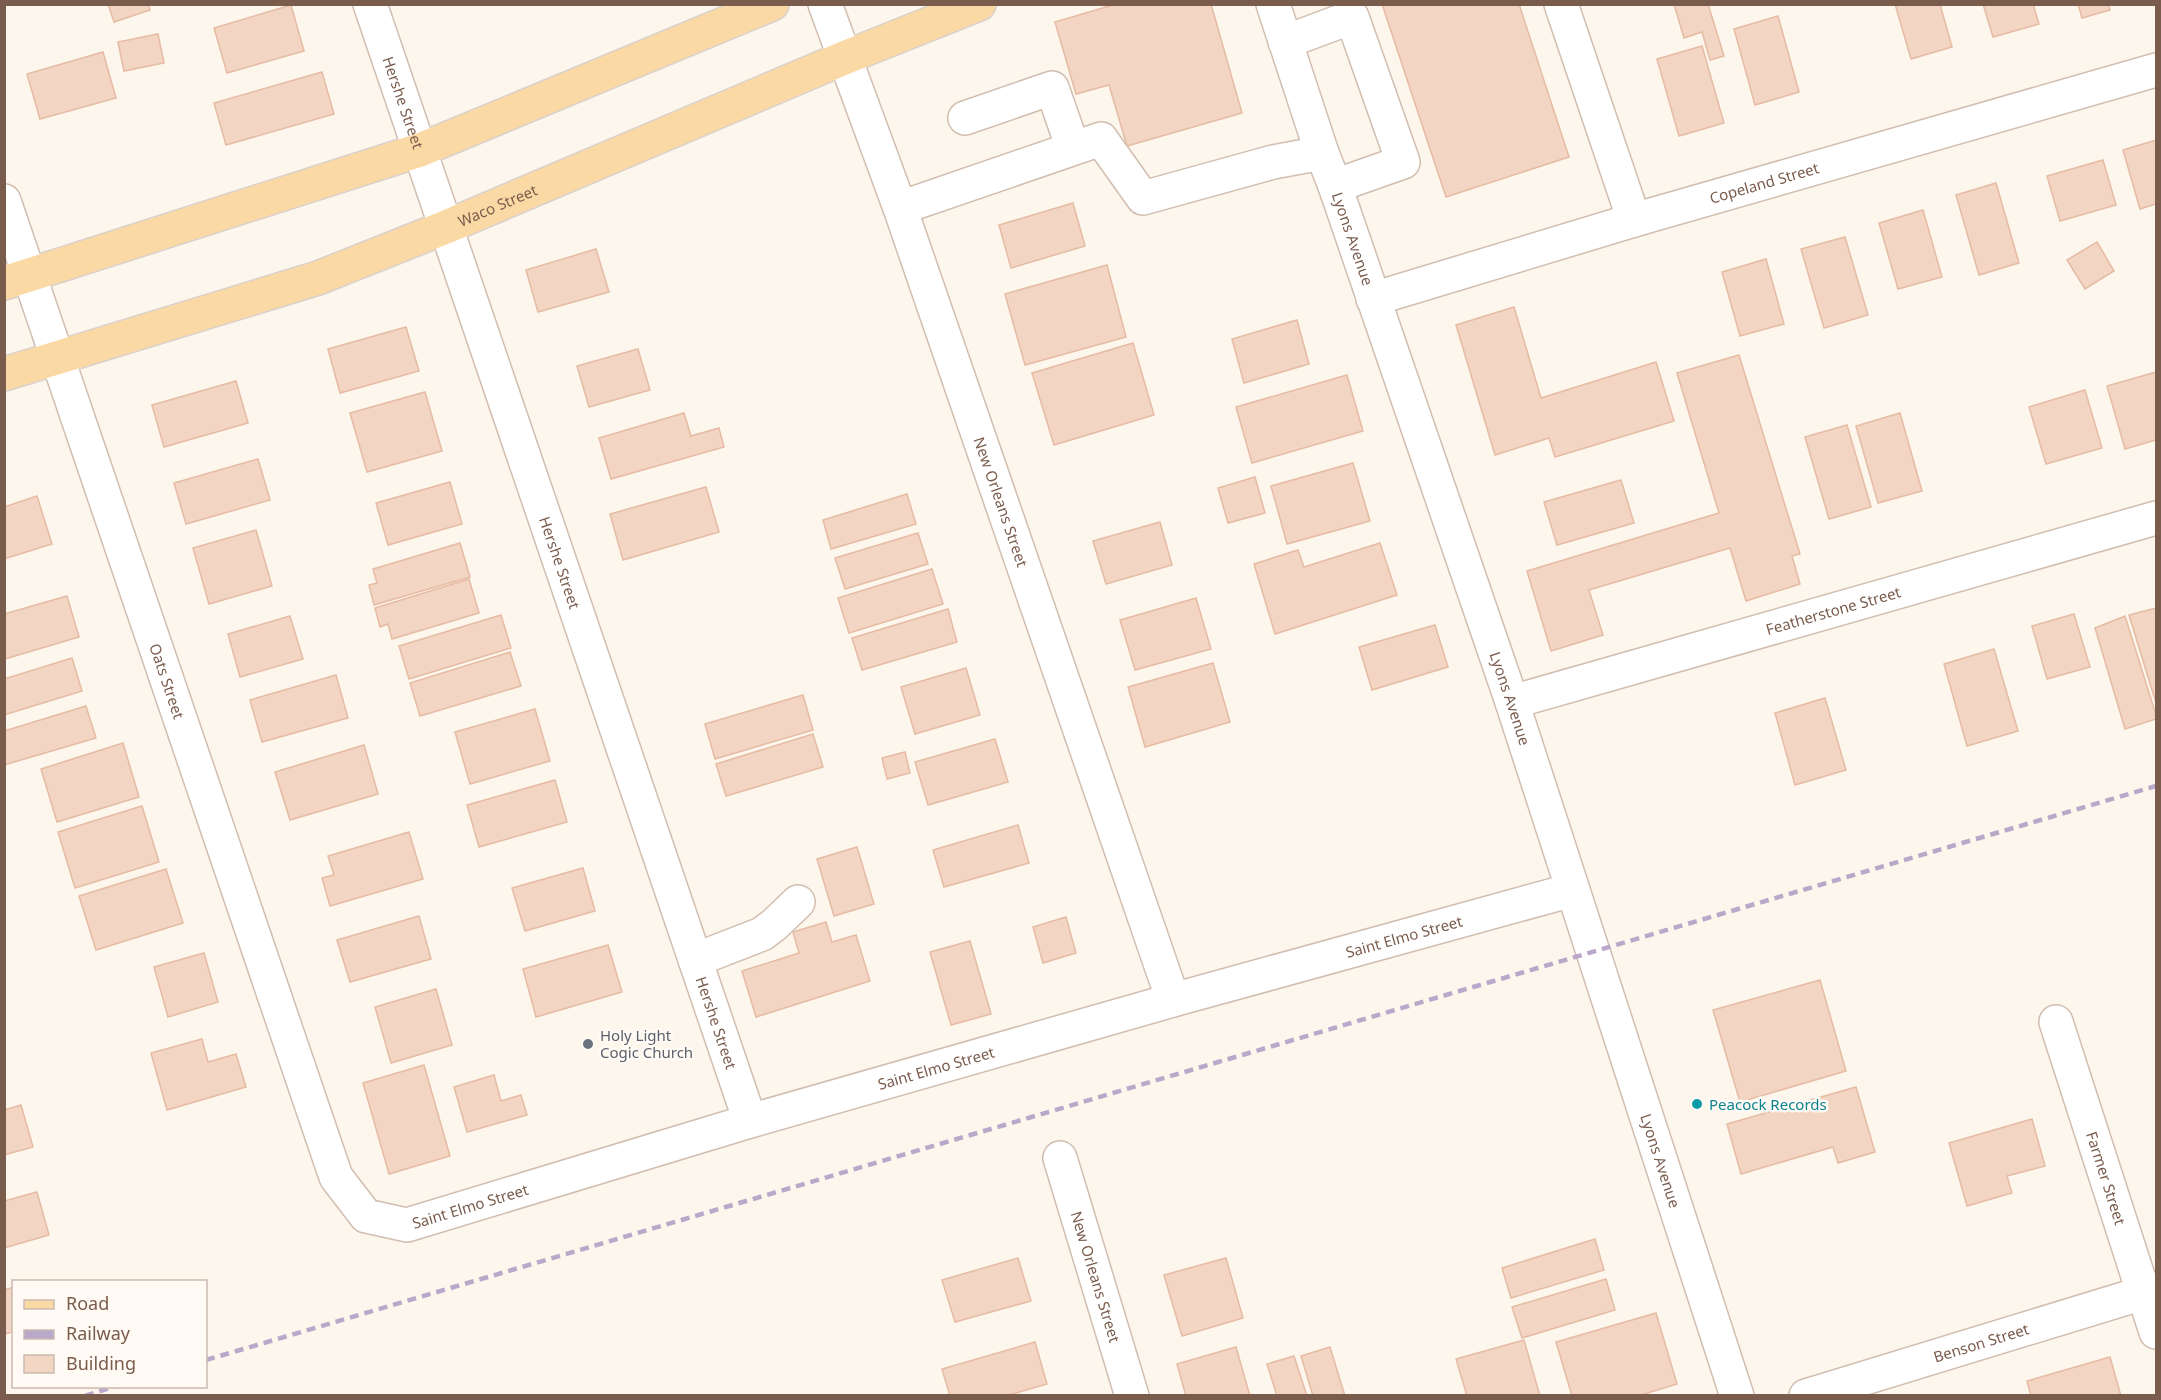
<svg xmlns="http://www.w3.org/2000/svg" width="2161" height="1400" font-family="'Noto Sans',sans-serif">
  <rect width="100%" height="100%" fill="#fdf6ec"/>
  <g fill="#f3d5c3" stroke="#e6bba3" stroke-width="1.5">
    <path d="M108 4H148L150 10 114 22Z"/>
    <path d="M1116 4H1211L1242 113 1127 146 1109 85 1076 94 1055 22Z"/>
    <path d="M1382 4H1519L1569 157 1446 197Z"/>
    <path d="M1674 4H1708L1724 56 1710 60 1702 32 1684 38Z"/>
    <path d="M1895 4H1940L1952 47 1911 59Z"/>
    <path d="M1983 4H2033L2039 24 1993 37Z"/>
    <path d="M2078 4H2108L2110 10 2082 18Z"/>
    <path d="M291 5 304 51 227 73 214 28Z"/>
    <path d="M1778 16 1799 92 1755 105 1734 29Z"/>
    <path d="M158 34 164 63 124 71 118 42Z"/>
    <path d="M1702 46 1724 123 1679 136 1657 59Z"/>
    <path d="M103 52 116 98 40 119 27 74Z"/>
    <path d="M322 72 334 114 226 145 214 103Z"/>
    <path d="M2156 140V204L2140 209 2123 150Z"/>
    <path d="M2103 160 2116 205 2060 221 2047 176Z"/>
    <path d="M1996 183 2019 263 1979 275 1956 195Z"/>
    <path d="M1073 203 1085 246 1011 268 999 225Z"/>
    <path d="M1923 210 1942 277 1898 289 1879 223Z"/>
    <path d="M1845 237 1868 315 1824 328 1801 249Z"/>
    <path d="M2097 242 2114 271 2085 289 2067 260Z"/>
    <path d="M596 249 609 292 538 312 526 270Z"/>
    <path d="M1766 259 1784 324 1740 336 1722 272Z"/>
    <path d="M1107 265 1126 337 1025 365 1005 294Z"/>
    <path d="M1514 307 1541 398 1656 362 1674 421 1555 457 1549 438 1495 455 1456 325Z"/>
    <path d="M1297 320 1309 364 1244 383 1232 339Z"/>
    <path d="M406 327 419 371 340 393 328 349Z"/>
    <path d="M1133 343 1154 415 1054 445 1032 373Z"/>
    <path d="M638 349 650 390 589 407 577 366Z"/>
    <path d="M1739 355 1800 554 1792 556 1800 584 1746 601 1730 548 1589 590 1603 635 1551 651 1527 571 1719 513 1677 373Z"/>
    <path d="M2156 372V440L2125 449 2107 386Z"/>
    <path d="M1347 375 1363 431 1252 463 1236 407Z"/>
    <path d="M236 381 248 423 164 447 152 405Z"/>
    <path d="M2085 390 2102 448 2046 464 2029 407Z"/>
    <path d="M425 392 442 451 367 472 350 413Z"/>
    <path d="M684 413 691 436 719 428 724 447 611 479 599 438Z"/>
    <path d="M1900 413 1922 491 1878 503 1856 426Z"/>
    <path d="M1847 425 1871 507 1829 519 1805 437Z"/>
    <path d="M258 459 270 500 186 524 174 483Z"/>
    <path d="M1353 463 1370 521 1287 544 1271 486Z"/>
    <path d="M1255 477 1265 513 1228 523 1218 488Z"/>
    <path d="M1621 480 1634 523 1557 545 1544 502Z"/>
    <path d="M450 482 462 524 388 545 376 503Z"/>
    <path d="M706 487 719 532 623 560 610 514Z"/>
    <path d="M907 494 916 524 831 549 823 520Z"/>
    <path d="M37 496 52 544 4 559V507Z"/>
    <path d="M1160 522 1172 565 1106 584 1093 541Z"/>
    <path d="M256 530 272 586 209 604 193 548Z"/>
    <path d="M918 533 928 564 845 589 835 558Z"/>
    <path d="M460 543 470 577 374 605 369 585 377 583 373 569Z"/>
    <path d="M1380 543 1397 595 1275 634 1254 564 1298 550 1304 567Z"/>
    <path d="M932 569 943 604 849 633 838 598Z"/>
    <path d="M469 579 479 613 392 639 388 624 380 627 375 608Z"/>
    <path d="M67 596 79 637 5 659 4 614Z"/>
    <path d="M1196 598 1211 649 1135 670 1120 620Z"/>
    <path d="M2156 608V703L2129 615Z"/>
    <path d="M948 609 957 642 862 670 852 638Z"/>
    <path d="M2074 614 2090 667 2047 679 2032 626Z"/>
    <path d="M501 615 511 648 409 679 399 646Z"/>
    <path d="M290 616 303 659 240 677 228 634Z"/>
    <path d="M2125 616 2156 715V719L2125 729 2095 628Z"/>
    <path d="M1435 625 1448 667 1372 690 1359 647Z"/>
    <path d="M1994 649 2018 731 1967 746 1944 664Z"/>
    <path d="M510 652 521 686 420 716 410 683Z"/>
    <path d="M72 658 82 691 4 715V679Z"/>
    <path d="M1213 663 1230 722 1145 747 1128 687Z"/>
    <path d="M966 668 980 715 915 734 901 687Z"/>
    <path d="M336 675 348 718 262 742 250 700Z"/>
    <path d="M803 695 813 730 715 759 705 724Z"/>
    <path d="M1825 698 1846 770 1795 785 1775 713Z"/>
    <path d="M86 706 96 738 4 765V731Z"/>
    <path d="M535 709 550 761 470 784 455 732Z"/>
    <path d="M813 734 823 767 726 796 716 764Z"/>
    <path d="M995 739 1008 782 928 805 915 762Z"/>
    <path d="M123 743 139 797 57 822 41 769Z"/>
    <path d="M364 745 378 794 290 820 275 772Z"/>
    <path d="M905 752 910 773 887 779 882 758Z"/>
    <path d="M555 780 567 822 479 847 467 805Z"/>
    <path d="M142 806 159 862 75 888 58 832Z"/>
    <path d="M1018 825 1029 863 944 887 933 850Z"/>
    <path d="M409 832 423 879 330 906 322 878 334 875 328 856Z"/>
    <path d="M857 847 874 904 834 916 817 859Z"/>
    <path d="M583 868 595 911 525 931 512 888Z"/>
    <path d="M166 869 183 923 96 950 79 896Z"/>
    <path d="M419 916 431 959 350 982 337 940Z"/>
    <path d="M1066 917 1076 953 1043 963 1033 927Z"/>
    <path d="M826 922 832 942 856 935 870 981 756 1017 742 971 799 953 793 932Z"/>
    <path d="M970 941 991 1014 951 1025 930 952Z"/>
    <path d="M608 945 622 992 536 1017 523 969Z"/>
    <path d="M204 953 218 1002 168 1017 154 967Z"/>
    <path d="M1820 980 1846 1071 1740 1102 1713 1010Z"/>
    <path d="M436 989 452 1045 391 1063 375 1007Z"/>
    <path d="M202 1039 208 1062 236 1054 246 1087 167 1110 151 1053Z"/>
    <path d="M424 1065 450 1156 389 1174 363 1083Z"/>
    <path d="M494 1075 501 1101 521 1095 527 1115 467 1132 454 1087Z"/>
    <path d="M1856 1087 1875 1152 1838 1163 1833 1147 1741 1174 1727 1124Z"/>
    <path d="M21 1105 33 1147 4 1155V1110Z"/>
    <path d="M2032 1119 2045 1166 2007 1176 2012 1193 1967 1206 1949 1143Z"/>
    <path d="M37 1192 49 1235 4 1248V1201Z"/>
    <path d="M1595 1239 1604 1270 1511 1298 1502 1268Z"/>
    <path d="M1018 1258 1031 1301 955 1322 942 1280Z"/>
    <path d="M1226 1258 1243 1318 1182 1336 1164 1275Z"/>
    <path d="M1606 1279 1615 1310 1522 1338 1512 1307Z"/>
    <path d="M14 1287V1332L4 1334V1290Z"/>
    <path d="M1656 1313 1677 1384 1638 1396H1572L1556 1342Z"/>
    <path d="M1524 1340 1540 1396H1467L1456 1359Z"/>
    <path d="M1035 1342 1047 1384 1006 1396H950L942 1369Z"/>
    <path d="M1236 1347 1250 1396H1186L1177 1364Z"/>
    <path d="M1330 1347 1345 1396H1313L1301 1356Z"/>
    <path d="M1294 1356 1307 1396H1277L1267 1364Z"/>
    <path d="M2110 1357 2121 1396H2031L2027 1381Z"/>
  </g>
  <g fill="none" stroke-linecap="round" stroke-linejoin="round">
    <defs>
      <g id="minor">
        <path id="s1" d="M370 4 750 1121"/>
        <path id="s2" d="M825 4 900 208 1173 1000"/>
        <path id="s3" d="M1273 4 1322 153 1335 186 1512 702 1737 1396"/>
        <path d="M1561 4 1634 220"/>
        <path d="M1285 42 1352 17 1403 162 1335 186"/>
        <path d="M965 118 1052 88 1073 148"/>
        <path id="s4" d="M4 201 336 1177 366 1216 407 1225 750 1121 1173 1000 1572 890"/>
        <path d="M900 208 1101 139 1143 198 1273 162 1322 153"/>
        <path id="s5" d="M1373 299 1634 220 2156 70"/>
        <path id="s6" d="M1512 702 2156 518"/>
        <path d="M695 960 762 934 774 925 798 902"/>
        <path id="s7" d="M2056 1022 2156 1332"/>
        <path id="s8" d="M1060 1158 1132 1396"/>
        <path id="s9" d="M1806 1396 2156 1289"/>
      </g>
      <g id="major">
        <path d="M4 283 420 150 772 4"/>
        <path id="s10" d="M4 374 318 278 446 227 844 58 979 4"/>
      </g>
    </defs>
    <use href="#minor" stroke="#d1beb0" stroke-width="36"/>
    <use href="#major" stroke="#dad1cd" stroke-width="36"/>
    <use href="#minor" stroke="#fff" stroke-width="33"/>
    <use href="#major" stroke="#fbd9a5" stroke-width="33"/>
    <g stroke="#b9a8c9" stroke-width="4.5" stroke-dasharray="9 6" stroke-linecap="butt">
      <path d="M206 1360 2156 786"/>
      <path d="M85 1396 116 1386"/>
    </g>
  </g>
  <circle fill="#6b7280" stroke="#fffaf3" stroke-width="2" cx="588" cy="1044" r="6"/>
  <circle fill="#0f9aa8" stroke="#fffaf3" stroke-width="2" cx="1697" cy="1104" r="6"/>
  <g text-anchor="middle" dominant-baseline="central" stroke-width="5" stroke-linejoin="round" paint-order="stroke">
    <g font-size="15" fill="#7a5c4d" stroke="#fffaf3">
      <text stroke="none"><textPath href="#s1" startOffset="104">Hershe Street</textPath></text>
      <text stroke="none"><textPath href="#s5" startOffset="408">Copeland Street</textPath></text>
      <text stroke="none"><textPath href="#s10" startOffset="522">Waco Street</textPath></text>
      <text stroke="none"><textPath href="#s3" startOffset="248">Lyons Avenue</textPath></text>
      <text stroke="none"><textPath href="#s2" startOffset="528">New Orleans Street</textPath></text>
      <text stroke="none"><textPath href="#s1" startOffset="590">Hershe Street</textPath></text>
      <text stroke="none"><textPath href="#s6" startOffset="334">Featherstone Street</textPath></text>
      <text stroke="none"><textPath href="#s4" startOffset="507">Oats Street</textPath></text>
      <text stroke="none"><textPath href="#s3" startOffset="734">Lyons Avenue</textPath></text>
      <text stroke="none"><textPath href="#s4" startOffset="2160">Saint Elmo Street</textPath></text>
      <text stroke="none"><textPath href="#s1" startOffset="1076">Hershe Street</textPath></text>
      <text stroke="none"><textPath href="#s4" startOffset="1674">Saint Elmo Street</textPath></text>
      <text stroke="none"><textPath href="#s3" startOffset="1220">Lyons Avenue</textPath></text>
      <text stroke="none"><textPath href="#s7" startOffset="164">Farmer Street</textPath></text>
      <text stroke="none"><textPath href="#s4" startOffset="1188">Saint Elmo Street</textPath></text>
      <text stroke="none"><textPath href="#s8" startOffset="124">New Orleans Street</textPath></text>
      <text stroke="none"><textPath href="#s9" startOffset="183">Benson Street</textPath></text>
    </g>
    <g font-size="15" fill="#5b616d" stroke="#fffaf3" text-anchor="start">
      <text x="600" y="1035">Holy Light<tspan x="600" dy="17">Cogic Church</tspan></text>
    </g>
    <g font-size="15" fill="#0d838f" stroke="#fffaf3" text-anchor="start">
      <text x="1709" y="1104">Peacock Records</text>
    </g>
  </g>
  <rect width="2161" height="1400" fill="none" stroke="#7a5c4d" stroke-width="12"/>
  <rect x="12" y="1280" width="195" height="108" fill="#fffaf3" stroke="#cabbb1" stroke-width="1.5"/>
  <rect x="24" y="1300" width="30" height="9" fill="#fbd9a5" stroke="#cabbb1" stroke-width="1.5"/>
  <text x="66" y="1310" font-size="18" fill="#7a5c4d">Road</text>
  <rect x="24" y="1330" width="30" height="9" fill="#b9a8c9" stroke="#cabbb1" stroke-width="1.5"/>
  <text x="66" y="1340" font-size="18" fill="#7a5c4d">Railway</text>
  <rect x="24" y="1355" width="30" height="18" fill="#f3d5c3" stroke="#cabbb1" stroke-width="1.5"/>
  <text x="66" y="1370" font-size="18" fill="#7a5c4d">Building</text>
</svg>
